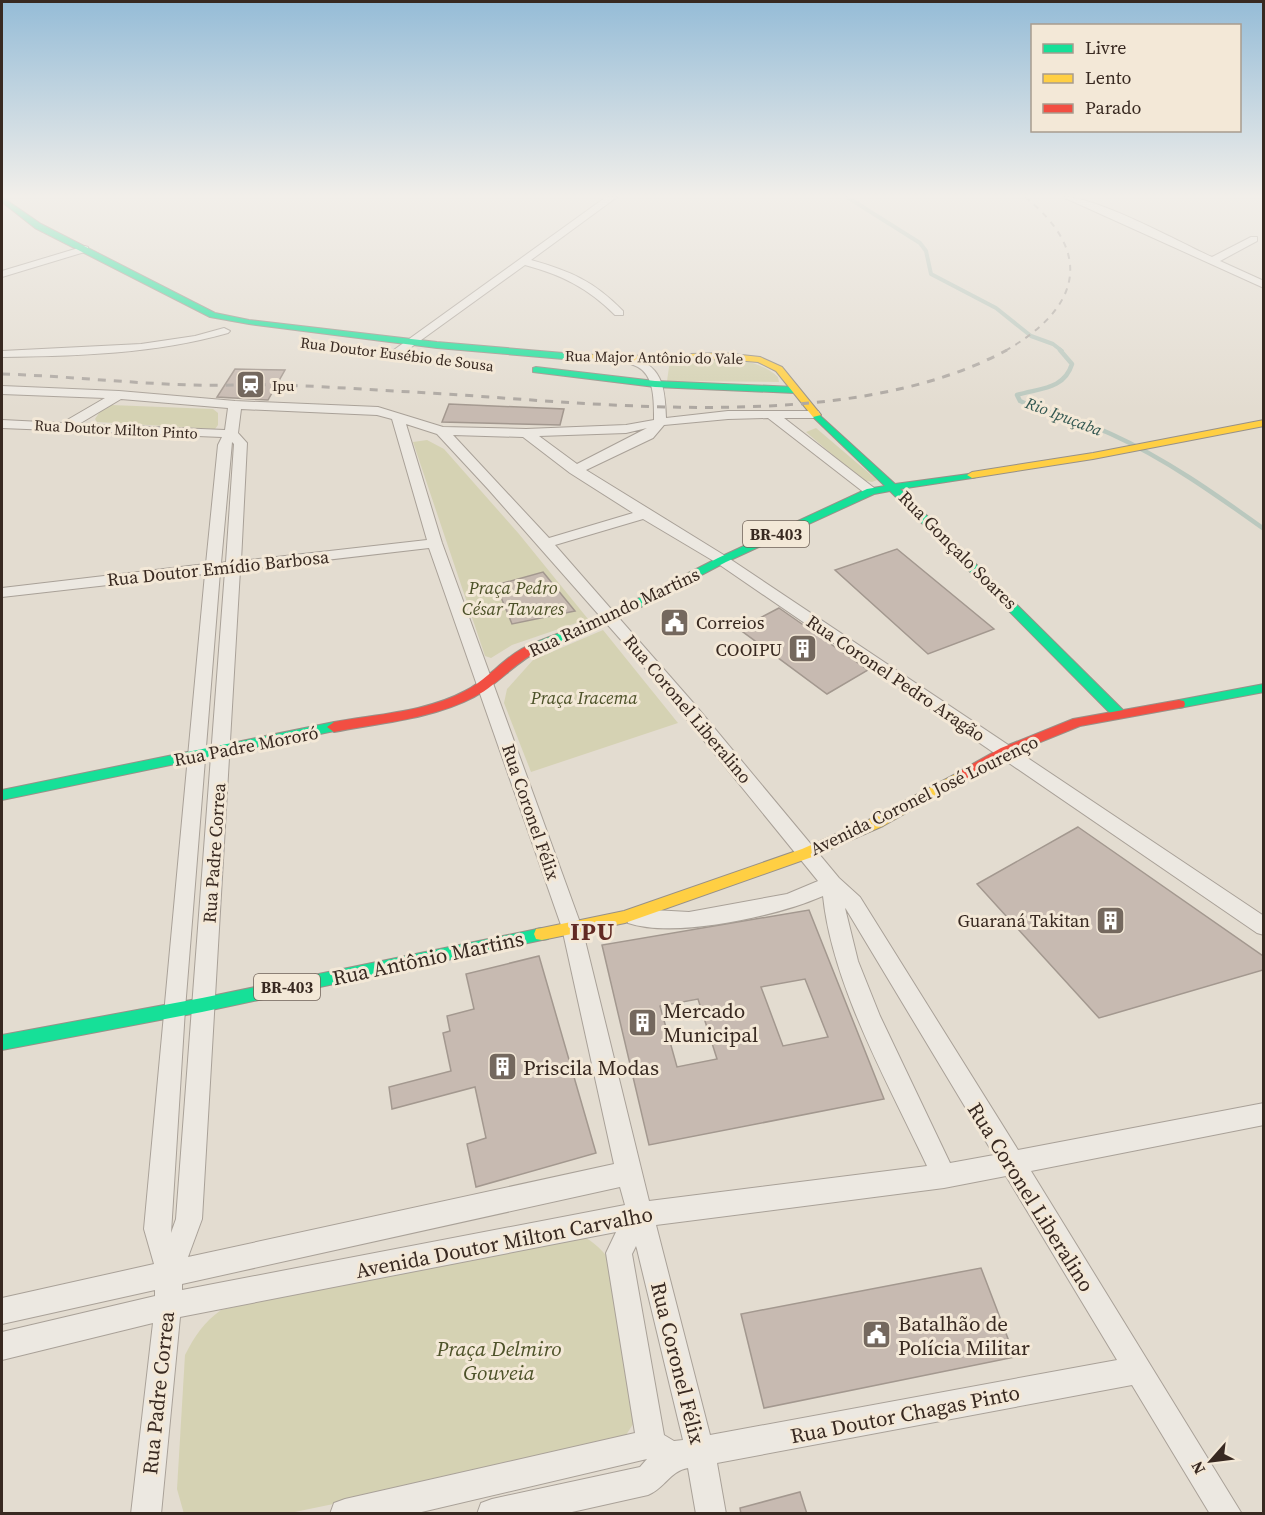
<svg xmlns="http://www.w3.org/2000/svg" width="1265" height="1515" font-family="'Source Serif 4',serif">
  <rect width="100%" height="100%" fill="#e3dcd0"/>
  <g fill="#d5d2b3">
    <path d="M670 360C706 360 751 352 778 377L779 382 667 381Z"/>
    <path d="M111 405 213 409 218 413V425L215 429 97 422 95 419 103 407Z"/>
    <path d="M816 428 877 480 872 482 862 480 806 432Z"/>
    <path d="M427 440 444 449 519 534 588 619 512 645 491 658 485 656 413 442Z"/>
    <path d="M603 630 678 723 531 772 504 703 507 689 533 660Z"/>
    <path d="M573 1233C590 1237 600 1248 611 1261L637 1418 626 1435 608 1447 290 1513 184 1514 177 1489 185 1355C194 1337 204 1322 221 1310Z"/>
  </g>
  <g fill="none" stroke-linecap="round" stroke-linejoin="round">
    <path stroke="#bac8be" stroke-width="4" d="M847 197 920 243 926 251 931 274 996 308 1031 336 1053 344 1062 351"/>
    <path stroke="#bac8be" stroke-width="4.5" d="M1060 350 1072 364C1064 390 1039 388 1017 395L1020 401C1050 414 1082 421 1111 434 1166 459 1215 494 1264 529"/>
  </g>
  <g fill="#c7bab1" stroke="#a3988f" stroke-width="1.5" fill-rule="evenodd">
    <path d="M235 369 285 370 268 400 217 397Z"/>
    <path d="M449 404 564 409 560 425 442 422Z"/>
    <path d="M897 549 994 629 928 654 835 570Z"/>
    <path d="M543 572 575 611 512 624 496 585Z"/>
    <path d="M779 608 835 647 868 670 827 694 739 629Z"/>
    <path d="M1078 827 1263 956V970L1099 1018 977 884Z"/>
    <path d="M809 910 884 1099 649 1145 602 945ZM805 979 828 1037 783 1046 761 987ZM698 999 717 1059 677 1067 660 1006Z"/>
    <path d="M539 956 596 1153 476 1187 467 1144 486 1138 475 1087 392 1109 389 1087 451 1071 443 1033 450 1031 447 1016 474 1009 466 974Z"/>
    <path d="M981 1268 1015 1357 764 1408 741 1314Z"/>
    <path d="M800 1492 807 1514H741L740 1508Z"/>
  </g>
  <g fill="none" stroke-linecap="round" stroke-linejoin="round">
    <defs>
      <g id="street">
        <path d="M606 197H617L531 260C570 271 594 281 623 311V315H615C588 288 562 275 525 265L399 356H391V352Z"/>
        <path d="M1063 197C1098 197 1177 241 1212 257L1251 237H1257V241L1220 261 1264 281V288Z"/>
        <path d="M85 246 88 247V251L2 277V271Z"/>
        <path d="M224 328 230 331 228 333C154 354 78 356 2 357V351L141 344 195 336Z"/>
        <path d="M627 356C662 364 665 385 666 418L728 411H818L820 414 818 417 814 418H784L878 491 871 495 866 494 768 418 728 419 664 425 653 438 586 470 727 557 1264 916V935L1257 933 717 563 643 519 555 545 696 706 839 878 860 897 1018 1150 1264 1103V1125L1031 1171 1242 1514H1210L1132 1385 717 1463 726 1514H696L688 1468C670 1471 665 1488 648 1495L563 1514H477L481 1503 492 1499 640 1467 647 1459 413 1514H330L334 1503 345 1499 635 1433 606 1253 616 1232 180 1317 161 1514H131L153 1323 2 1360V1332L155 1296V1290L2 1324V1298L154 1264 144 1229 205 574 2 597V588L206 564 218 445 222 437 2 428V420L62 423 105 398 2 394V386L119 391 235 401 378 407 443 427 526 429 626 425 654 420C654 403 655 376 638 367 632 364 626 363 621 359ZM121 399 228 408 225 430 79 424ZM241 409 377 415 392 419 427 540 241 561 247 443 238 433ZM406 424 437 434 488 489 636 657 818 881 787 894 689 912 635 909 628 911 625 917 628 923C676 939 777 916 823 896 832 985 889 1085 927 1166L649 1201 582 928 442 543ZM647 428 577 464 539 436 626 433ZM453 435 523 437 570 473 633 513 549 538ZM232 442 234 444 226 562 221 563ZM429 548 562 928 614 1164 188 1257 202 1219 240 570ZM225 571 176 1219 171 1233 185 1009 220 572ZM845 908 846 909 994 1155 950 1163 880 1016 858 961ZM1006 1176 1117 1360 710 1435 656 1225 944 1188ZM620 1187 625 1205 182 1290V1284ZM636 1246 637 1249 683 1440 674 1441 664 1435 632 1254Z"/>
      </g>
      <g id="fast">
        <path d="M2 197 41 224 215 313 249 320 437 342 575 354 579 357 575 360 437 348 249 324 210 317 35 228 2 202Z"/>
        <path d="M536 367 655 381 795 387 800 390 795 393 655 387 533 372V368Z"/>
        <path d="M816 412 895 484 976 473V477L972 478 900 489 1123 710 1124 713 1123 716H1113L890 491 874 494 726 562 616 620 542 649H534L532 646 534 643 608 614 718 558 867 489 885 486 813 417V413Z"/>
        <path d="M1264 684V692L1179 708 1173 704 1179 700Z"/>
        <path d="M334 722 341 727 339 730 2 800V790Z"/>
        <path d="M542 928 548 929 550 934 548 939 542 940 202 1012 2 1050V1035L202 998Z"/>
      </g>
      <g id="slow">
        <path d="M723 353 760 357 782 367 821 415 813 417 776 371 758 362 723 359 626 362 575 360 571 357 575 354 626 356Z"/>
        <path d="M1264 420V426L1093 459 972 478 967 475 972 472 1093 453Z"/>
        <path d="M965 769 972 774 970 777 883 826 812 857 625 923 542 940 536 939 534 934 536 929 542 928 624 911 802 849 873 818Z"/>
      </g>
      <g id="jam">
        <path d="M538 642 544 646 542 649C516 661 499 684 474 697 432 719 380 723 334 732L327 727 334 722C377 714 426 712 465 691 491 678 509 650 538 642Z"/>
        <path d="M1179 700 1184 701 1185 704 1184 707 1080 726 1011 754 970 777 965 779 958 774 960 771 1001 748 1073 719Z"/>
      </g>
    </defs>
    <use href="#street" stroke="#a9a198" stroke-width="2"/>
    <use href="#fast" stroke="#989188" stroke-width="2"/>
    <use href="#slow" stroke="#989188" stroke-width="2"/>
    <use href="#jam" stroke="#989188" stroke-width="2"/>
    <use href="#street" fill="#ece8e1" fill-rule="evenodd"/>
    <use href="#fast" fill="#16e098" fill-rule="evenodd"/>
    <use href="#slow" fill="#ffcf43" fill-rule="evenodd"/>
    <use href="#jam" fill="#f24e42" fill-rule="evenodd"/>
    <path stroke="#ada7a1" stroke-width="2" stroke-dasharray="6 6" stroke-linecap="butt" d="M1005 351C1079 309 1096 254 1025 197"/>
    <path stroke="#ada7a1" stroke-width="3" stroke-dasharray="8 8" stroke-linecap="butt" d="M2 374C65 376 127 383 190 385 219 386 248 384 277 385 323 386 369 390 414 392 593 402 846 437 1007 350"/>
  </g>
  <linearGradient id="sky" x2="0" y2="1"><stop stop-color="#95bcd7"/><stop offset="0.48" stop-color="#f2efea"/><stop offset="1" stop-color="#f2efea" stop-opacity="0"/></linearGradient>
  <rect width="1265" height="409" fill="url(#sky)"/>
  <defs>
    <symbol id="station-square" viewBox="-11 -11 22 22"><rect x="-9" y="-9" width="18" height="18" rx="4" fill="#74685e" stroke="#f3e8d7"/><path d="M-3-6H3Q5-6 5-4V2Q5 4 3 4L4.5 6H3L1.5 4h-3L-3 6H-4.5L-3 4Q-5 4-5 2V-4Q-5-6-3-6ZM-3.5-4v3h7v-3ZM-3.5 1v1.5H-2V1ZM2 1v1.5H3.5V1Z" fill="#fff"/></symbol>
    <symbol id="civic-square" viewBox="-11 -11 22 22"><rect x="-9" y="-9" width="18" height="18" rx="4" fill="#74685e" stroke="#f3e8d7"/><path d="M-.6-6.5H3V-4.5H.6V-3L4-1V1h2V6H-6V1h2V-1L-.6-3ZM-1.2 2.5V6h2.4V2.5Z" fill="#fff"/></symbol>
    <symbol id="building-square" viewBox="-11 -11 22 22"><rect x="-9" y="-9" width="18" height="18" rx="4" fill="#74685e" stroke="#f3e8d7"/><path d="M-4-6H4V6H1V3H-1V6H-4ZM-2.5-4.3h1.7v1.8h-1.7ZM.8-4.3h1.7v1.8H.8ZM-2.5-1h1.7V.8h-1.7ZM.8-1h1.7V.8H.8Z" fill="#fff"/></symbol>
  </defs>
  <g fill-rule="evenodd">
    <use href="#station-square" x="234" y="368" width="33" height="33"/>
    <use href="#civic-square" x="658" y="606" width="33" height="33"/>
    <use href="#building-square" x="786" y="632" width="33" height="33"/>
    <use href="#building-square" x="1094" y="904" width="33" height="33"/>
    <use href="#building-square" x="626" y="1006" width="33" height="33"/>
    <use href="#building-square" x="486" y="1050" width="33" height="33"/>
    <use href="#civic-square" x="860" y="1318" width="33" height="33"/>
  </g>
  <g text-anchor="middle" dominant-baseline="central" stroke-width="6" stroke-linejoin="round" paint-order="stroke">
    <g font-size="15" fill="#382921" stroke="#f3e8d7">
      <text transform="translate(397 354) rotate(7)">Rua Doutor Eusébio de Sousa</text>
      <text transform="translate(654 357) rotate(1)">Rua Major Antônio do Vale</text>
      <text transform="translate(116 429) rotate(3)">Rua Doutor Milton Pinto</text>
    </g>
    <g font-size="15" fill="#382921" stroke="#f3e8d7" text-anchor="start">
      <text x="272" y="385">Ipu</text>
    </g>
    <g font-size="16" font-style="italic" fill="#315650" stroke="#f3e8d7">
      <text transform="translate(1064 416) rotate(21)">Rio Ipuçaba</text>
    </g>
    <g fill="#f3e8d7" stroke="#706258" stroke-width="1.5">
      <rect x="743" y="521" width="66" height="26" rx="4.5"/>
      <rect x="254" y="974" width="66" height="26" rx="4.5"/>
    </g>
    <g font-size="16" font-weight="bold" fill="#382921">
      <text x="776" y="534">BR-403</text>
      <text x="287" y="987">BR-403</text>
    </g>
    <g font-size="18" fill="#382921" stroke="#f3e8d7">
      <text transform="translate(958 550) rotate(45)">Rua Gonçalo Soares</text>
      <text transform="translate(218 568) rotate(-6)">Rua Doutor Emídio Barbosa</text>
      <text transform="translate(614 612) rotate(-25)">Rua Raimundo Martins</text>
      <text transform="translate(896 678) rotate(34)">Rua Coronel Pedro Aragão</text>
      <text transform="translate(688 709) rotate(50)">Rua Coronel Liberalino</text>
      <text transform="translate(246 746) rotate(-11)">Rua Padre Mororó</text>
      <text transform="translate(924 795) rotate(-26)">Avenida Coronel José Lourenço</text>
      <text transform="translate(531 812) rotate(71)">Rua Coronel Félix</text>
      <text transform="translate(214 853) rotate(-86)">Rua Padre Correa</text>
    </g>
    <g font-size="18" font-style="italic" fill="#4d5229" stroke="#f3e8d7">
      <text x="513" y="587">Praça Pedro<tspan x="513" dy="21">César Tavares</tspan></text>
      <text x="584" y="697">Praça Iracema</text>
    </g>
    <g font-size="18" fill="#382921" stroke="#f3e8d7" text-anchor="end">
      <text x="696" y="622" text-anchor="start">Correios</text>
      <text x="782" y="649">COOIPU</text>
      <text x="1090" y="920">Guaraná Takitan</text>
    </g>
    <g font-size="21" fill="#382921" stroke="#f3e8d7">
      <text transform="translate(428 958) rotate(-12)">Rua Antônio Martins</text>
      <text transform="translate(1031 1197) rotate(58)">Rua Coronel Liberalino</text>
      <text transform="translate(504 1242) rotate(-11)">Avenida Doutor Milton Carvalho</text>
      <text transform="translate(678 1363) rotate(76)">Rua Coronel Félix</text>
      <text transform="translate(158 1393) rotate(-84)">Rua Padre Correa</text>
      <text transform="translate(905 1414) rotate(-11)">Rua Doutor Chagas Pinto</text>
    </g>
    <g font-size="21" fill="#382921" stroke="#f3e8d7" text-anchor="start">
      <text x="663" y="1010">Mercado<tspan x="663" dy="24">Municipal</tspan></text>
      <text x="523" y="1067">Priscila Modas</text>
      <text x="898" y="1323">Batalhão de<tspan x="898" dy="24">Polícia Militar</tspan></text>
    </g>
    <g font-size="21" font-style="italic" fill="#4d5229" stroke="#f3e8d7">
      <text x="499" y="1348">Praça Delmiro<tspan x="499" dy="24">Gouveia</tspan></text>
    </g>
    <g font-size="24" font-weight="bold" letter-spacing="1.5" fill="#612923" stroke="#f3e8d7">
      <text x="593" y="931">IPU</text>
    </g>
  </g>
  <rect width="1265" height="1515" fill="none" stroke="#382921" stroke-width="6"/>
  <rect x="1031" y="24" width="210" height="108" fill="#f3e8d7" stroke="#a89c8e" stroke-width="1.5"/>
  <rect x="1043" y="44" width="30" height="9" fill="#16e098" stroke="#a89c8e" stroke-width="1.5"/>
  <text x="1085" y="54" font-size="18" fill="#382921">Livre</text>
  <rect x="1043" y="74" width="30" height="9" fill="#ffcf43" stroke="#a89c8e" stroke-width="1.5"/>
  <text x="1085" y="84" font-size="18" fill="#382921">Lento</text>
  <rect x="1043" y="104" width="30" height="9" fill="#f24e42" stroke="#a89c8e" stroke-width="1.5"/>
  <text x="1085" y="114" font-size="18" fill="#382921">Parado</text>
  <g transform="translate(1211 1461) rotate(242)" stroke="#f3e8d7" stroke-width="4.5" paint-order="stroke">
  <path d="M0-4.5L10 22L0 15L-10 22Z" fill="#382921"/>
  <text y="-9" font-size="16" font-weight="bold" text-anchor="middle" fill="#382921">N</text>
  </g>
</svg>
